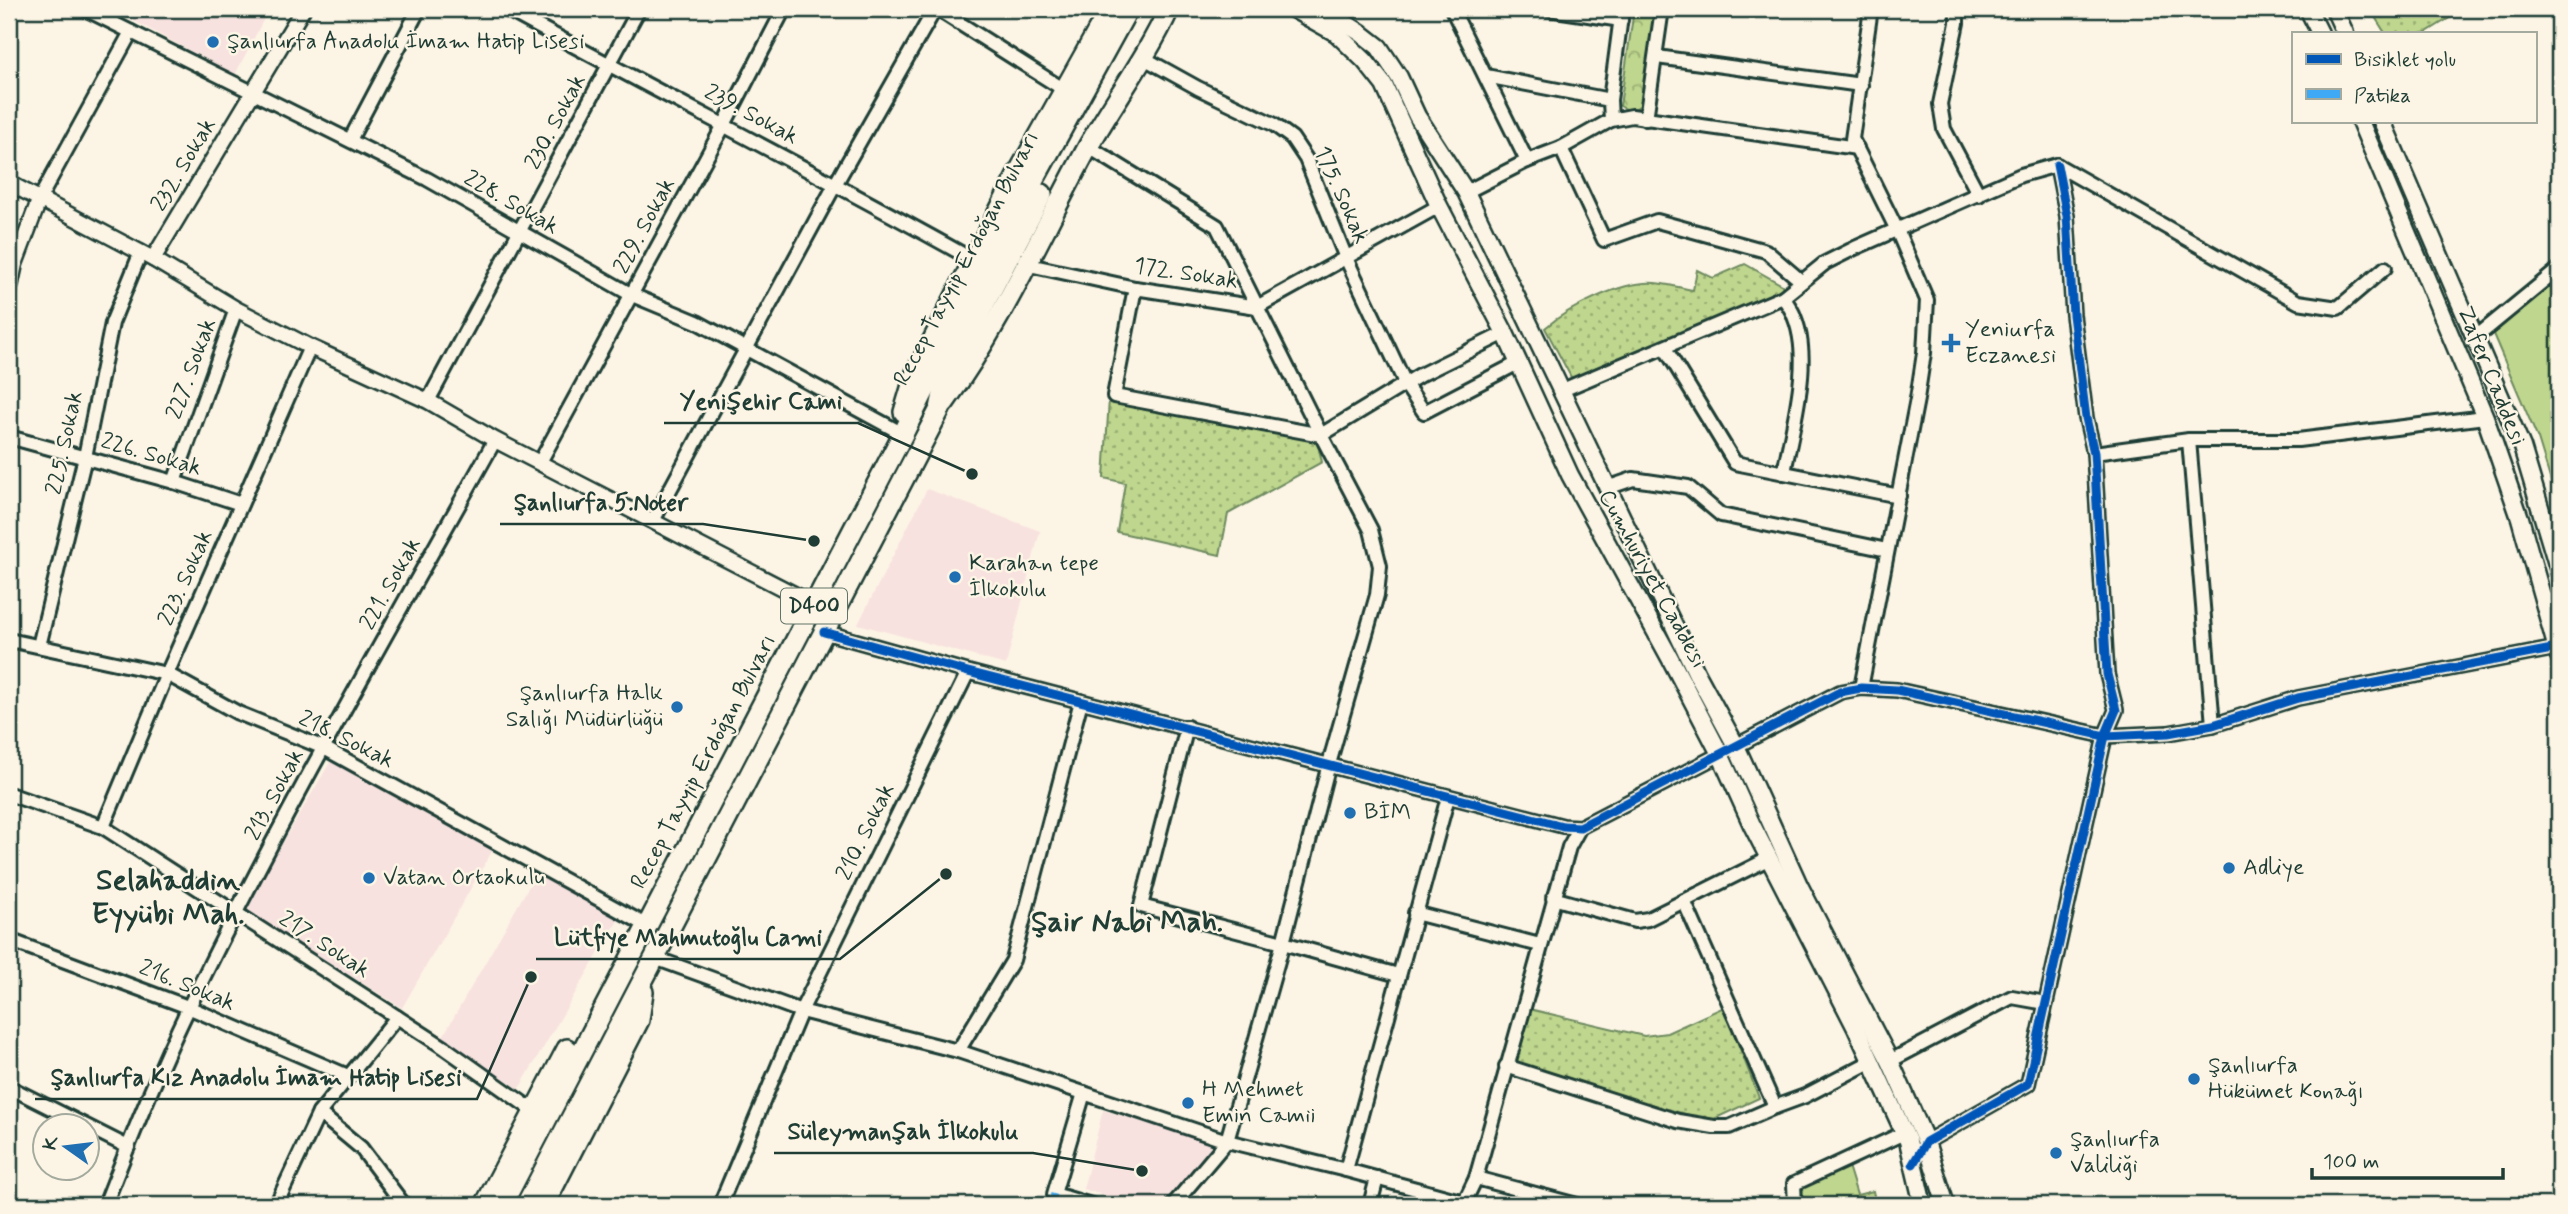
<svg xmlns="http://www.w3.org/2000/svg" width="2568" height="1214" font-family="Mynerve,sans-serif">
  <defs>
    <pattern id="forest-crowns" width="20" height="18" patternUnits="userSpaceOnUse" patternTransform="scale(1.75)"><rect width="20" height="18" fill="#bed68d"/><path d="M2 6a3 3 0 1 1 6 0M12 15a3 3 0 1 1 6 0" fill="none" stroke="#9aaf74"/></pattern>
    <pattern id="park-dots" width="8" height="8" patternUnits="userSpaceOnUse" patternTransform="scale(1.75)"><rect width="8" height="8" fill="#bed68d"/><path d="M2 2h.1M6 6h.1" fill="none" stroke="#9aaf74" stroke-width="1.8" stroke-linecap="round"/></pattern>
  </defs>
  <rect width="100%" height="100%" fill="#fcf5e5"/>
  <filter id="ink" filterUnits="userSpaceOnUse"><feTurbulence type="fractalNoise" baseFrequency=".0143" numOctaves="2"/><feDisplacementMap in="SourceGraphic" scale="14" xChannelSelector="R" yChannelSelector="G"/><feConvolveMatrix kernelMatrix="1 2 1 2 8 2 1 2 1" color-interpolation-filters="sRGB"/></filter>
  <g filter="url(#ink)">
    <g fill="#f8e2df">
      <path d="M112 9H269L235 75Z"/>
      <path d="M927 489 1040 531 1006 665 858 624Z"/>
      <path d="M332 759 494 848 402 1008 244 909Z"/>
      <path d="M537 872 620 917 519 1089 442 1038Z"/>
      <path d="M1103 1110 1213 1144 1214 1152 1166 1205H1138L1083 1189Z"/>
    </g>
    <g fill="#bed68d" stroke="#6e8a60" stroke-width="2">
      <path d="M2559 279V508L2538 439 2493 334Z"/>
      <path d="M1848 1166 1857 1195 1873 1191 1876 1205H1801L1803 1188Z"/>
    </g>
    <path fill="url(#forest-crowns)" stroke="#6e8a60" stroke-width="2" d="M1634 9H1656L1643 103C1635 110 1630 112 1620 106Z"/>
    <g fill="url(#park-dots)" stroke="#6e8a60" stroke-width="2">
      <path d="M2370 9H2464L2425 33H2385Z"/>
      <path d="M1745 264 1782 285 1783 290 1573 381 1545 328C1568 308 1623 280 1655 283 1667 284 1680 288 1693 290L1697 270 1713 278Z"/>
      <path d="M1109 399 1316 436 1322 462 1228 514 1220 555 1117 532 1125 483 1104 478Z"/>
      <path d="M1724 1007 1759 1098 1714 1119 1693 1116 1618 1096 1538 1071 1515 1061 1529 1009 1644 1036 1667 1033Z"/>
    </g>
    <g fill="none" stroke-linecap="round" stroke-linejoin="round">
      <defs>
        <g id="minor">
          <path d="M85 9 427 179 632 295 697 322 903 434"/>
          <path d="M506 9C661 94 820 174 975 261"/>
          <path d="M937 9 1063 89"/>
          <path d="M1452 9 1527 161"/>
          <path d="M1549 9 1621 20"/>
          <path d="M1957 9V23L1940 104 1944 129 1979 195"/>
          <path d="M1142 57 1198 88 1273 124 1292 138 1306 159 1346 258 1406 385 1424 412 1518 363"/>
          <path d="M1657 57 1861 85"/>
          <path d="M1486 76 1610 100"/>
          <path d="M1646 119 1662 9"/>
          <path d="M1611 120 1610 100 1622 9"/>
          <path d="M350 140 419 9"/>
          <path d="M1089 147 1217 226 1321 435 1371 530 1380 566 1377 595 1329 764 1283 943 1398 975"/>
          <path d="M1561 148 1604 240 1657 221 1766 251 1801 281"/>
          <path d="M1466 192 1527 161 1561 148 1611 120 1632 116 1857 148"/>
          <path d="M40 198 131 32"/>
          <path d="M1029 265 1135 288 1257 307 1439 206"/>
          <path d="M1135 288 1114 396 1321 435 1420 375 1505 333"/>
          <path d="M1783 297C1787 303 1792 310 1794 316 1813 362 1792 426 1784 473"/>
          <path d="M2475 338 2559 269"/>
          <path d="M1665 348 1735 463 1899 496"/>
          <path d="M1560 391 1783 297 1825 263 1855 248 2021 175 2057 165 2298 302 2338 308 2385 268"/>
          <path d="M428 401 639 9"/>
          <path d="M9 437 174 482 241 504"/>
          <path d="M2189 440 2213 725"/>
          <path d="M2094 453 2189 440H2298L2485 417"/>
          <path d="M540 462 724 125 784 9"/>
          <path d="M174 482 236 309"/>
          <path d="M1607 488 1633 479 1688 487 1721 515 1887 550"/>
          <path d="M653 521 836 183 935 9"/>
          <path d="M824 632 968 672 1563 826 1580 827 1840 692 1861 688 1897 690 2105 736 2168 733 2213 725 2298 698 2557 648"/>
          <path d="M9 640 167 674 238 713 324 748 646 925"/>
          <path d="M39 646 85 457 112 323 141 252"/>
          <path d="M1861 688 1917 399 1924 353 1927 300 1897 230 1852 139 1871 9"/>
          <path d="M9 794 103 827 445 1048 534 1111"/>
          <path d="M1448 797 1346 1170 1464 1202"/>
          <path d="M103 827 167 674 310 347"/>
          <path d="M1553 898 1635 921 1648 919 1770 858"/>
          <path d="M1415 913 1540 945"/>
          <path d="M9 940 188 1007 348 1076"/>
          <path d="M655 958 801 1011 958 1051 1227 1141 1346 1170"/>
          <path d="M958 1051 1013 960 1081 701"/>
          <path d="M1890 1061 2012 997 2046 1003"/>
          <path d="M1506 1066 1678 1121 1714 1127H1729L1775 1107 1684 901"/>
          <path d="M9 1087 128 1147"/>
          <path d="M1084 1093 1054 1194 1091 1205"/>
          <path d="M1775 1107 1805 1096 1872 1061"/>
          <path d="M319 1113 361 1148 404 1205"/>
          <path d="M1913 1164 1926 1142 2028 1084 2105 736 2116 710 2107 674 2094 453 2086 418 2073 315 2067 216 2057 165"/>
          <path d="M1476 1178 1577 1205"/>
          <path d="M105 1205C131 1138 158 1070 190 1005 283 812 391 627 495 440"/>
          <path d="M276 1205 319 1113 397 1017"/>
          <path d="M720 1205 801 1011 968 672"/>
          <path d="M1173 1205 1227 1141 1283 943 1141 906 1187 727"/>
          <path d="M1370 1205 1377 1178"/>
          <path d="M1463 1205 1476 1178 1569 847 1580 827"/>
          <path d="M1795 1205 1794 1184 1904 1133"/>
        </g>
        <g id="tertiary">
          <path d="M9 183 153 259 236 309 310 347 428 401 495 440 815 605"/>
          <path d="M153 259 303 9"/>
          <path d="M9 292 15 264 40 198"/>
        </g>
        <g id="secondary">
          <path d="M1293 9 1336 33 1365 61 1384 85 1439 206 1505 333 1570 475 1670 658 1720 754 1752 825 1856 1028 1908 1141 1923 1205"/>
          <path d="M1323 9 1361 33 1379 47 1399 77 1417 116 1466 192 1697 674 1736 746 1799 885 1890 1061 1926 1142 1946 1205"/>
          <path d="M2308 9 2320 33"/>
          <path d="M2334 9 2345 33"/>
          <path d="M2360 121 2485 417 2520 518 2559 656"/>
          <path d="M2382 121 2522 447 2559 571"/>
        </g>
        <g id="trunk">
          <path d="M944 403C1002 323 1041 233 1088 147 1114 101 1147 57 1169 9"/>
          <path d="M904 412 915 375 1021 168 1110 9"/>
          <path d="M485 1205 567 1049"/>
          <path d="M502 1205 903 434 987 265 1128 9"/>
          <path d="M526 1205 940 409 947 375 1042 194"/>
          <path d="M544 1205 639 1020 643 992"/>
        </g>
      </defs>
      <use href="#minor" stroke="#1f3d34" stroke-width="18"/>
      <use href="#tertiary" stroke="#1f3d34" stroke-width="19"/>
      <use href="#secondary" stroke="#1f3d34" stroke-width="21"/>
      <use href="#trunk" stroke="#1f3d34" stroke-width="24"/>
      <use href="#minor" stroke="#fcf5e5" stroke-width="12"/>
      <use href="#tertiary" stroke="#fcf5e5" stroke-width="14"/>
      <use href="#secondary" stroke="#fcf5e5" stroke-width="16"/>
      <use href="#trunk" stroke="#fcf5e5" stroke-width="19"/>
      <path stroke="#3fa9f5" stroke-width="7" stroke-dasharray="14 7" stroke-linecap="butt" d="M1051 1205 1054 1194"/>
      <defs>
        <g id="cycleway">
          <path d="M824 632 968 672 1563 826 1580 827 1840 692 1861 688 1897 690 2105 736 2168 733 2213 725 2298 698 2557 648"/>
          <path d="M1913 1164 1926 1142 2028 1084 2105 736 2116 710 2107 674 2094 453 2086 418 2073 315 2067 216 2057 165"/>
        </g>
      </defs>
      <use href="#cycleway" stroke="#fcf5e5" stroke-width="13"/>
      <use href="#cycleway" stroke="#0057b8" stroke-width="9"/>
    </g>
  </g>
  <g fill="#1f6fb2" stroke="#fcf5e5" stroke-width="2.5">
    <circle cx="213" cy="42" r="7"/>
    <path d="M1947.5 332.5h7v7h7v7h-7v7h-7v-7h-7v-7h7z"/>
    <circle cx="955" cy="577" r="7"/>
    <circle cx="677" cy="707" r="7"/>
    <circle cx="1350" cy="813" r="7"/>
    <circle cx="2229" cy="868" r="7"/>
    <circle cx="369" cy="878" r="7"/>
    <circle cx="2194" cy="1079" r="7"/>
    <circle cx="1188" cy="1103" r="7"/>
    <circle cx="2056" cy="1153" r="7"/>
  </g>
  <g text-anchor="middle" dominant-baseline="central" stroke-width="5" stroke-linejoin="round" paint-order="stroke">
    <rect fill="#fcf5e5" stroke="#617469" stroke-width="2" x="781" y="588.5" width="66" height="35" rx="5"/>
    <g font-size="21" font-weight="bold" fill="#1f3d34">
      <text x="814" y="606">D400</text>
    </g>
    <g font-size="23" fill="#1f3d34" stroke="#fcf5e5" text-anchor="start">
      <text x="227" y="42">Şanlıurfa Anadolu İmam Hatip Lisesi</text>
      <text x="1965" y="330">Yeniurfa<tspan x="1965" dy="26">Eczanesi</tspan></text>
      <text x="969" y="564">Karahan tepe<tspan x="969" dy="26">İlkokulu</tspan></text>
      <text x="663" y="694" text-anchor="end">Şanlıurfa Halk<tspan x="663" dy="26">Salığı Müdürlüğü</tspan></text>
      <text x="1364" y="813">BİM</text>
      <text x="2243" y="868">Adliye</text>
      <text x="383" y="878">Vatan Ortaokulu</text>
      <text x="2208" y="1066">Şanlıurfa<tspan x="2208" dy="26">Hükümet Konağı</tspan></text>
      <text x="1202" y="1090">H Mehmet<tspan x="1202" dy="26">Emin Camii</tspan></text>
      <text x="2070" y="1140">Şanlıurfa<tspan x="2070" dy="26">Valiliği</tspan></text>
    </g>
    <g font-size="23" fill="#1f3d34" stroke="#fcf5e5">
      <text transform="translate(751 115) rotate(28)">239. Sokak</text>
      <text transform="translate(556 122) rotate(-62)">230. Sokak</text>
      <text transform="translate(184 165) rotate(-59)">232. Sokak</text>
      <text transform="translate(1341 195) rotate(66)">175. Sokak</text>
      <text transform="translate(511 203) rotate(30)">228. Sokak</text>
      <text transform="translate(645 226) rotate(-62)">229. Sokak</text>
      <text transform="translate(967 259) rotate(-62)">Recep Tayyip Erdoğan Bulvarı</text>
      <text transform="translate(1186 274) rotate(9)">172. Sokak</text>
      <text transform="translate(192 369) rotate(-70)">227. Sokak</text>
      <text transform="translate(2491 376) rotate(68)">Zafer Caddesi</text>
      <text transform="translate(65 443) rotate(-78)">225. Sokak</text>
      <text transform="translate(151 455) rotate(16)">226. Sokak</text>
      <text transform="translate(186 578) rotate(-66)">223. Sokak</text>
      <text transform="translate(1652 579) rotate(61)">Cumhuriyet Caddesi</text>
      <text transform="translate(391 584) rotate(-61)">221. Sokak</text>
      <text transform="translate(346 740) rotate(26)">218. Sokak</text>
      <text transform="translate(704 762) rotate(-62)">Recep Tayyip Erdoğan Bulvarı</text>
      <text transform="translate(275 795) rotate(-62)">213. Sokak</text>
      <text transform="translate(866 832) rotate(-64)">210. Sokak</text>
      <text transform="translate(324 945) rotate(33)">217. Sokak</text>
      <text transform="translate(187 986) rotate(22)">216. Sokak</text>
    </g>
    <g font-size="30" font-weight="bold" fill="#1f3d34" stroke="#fcf5e5">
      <text x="168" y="880">Selahaddin<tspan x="168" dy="34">Eyyübi Mah.</tspan></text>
      <text x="1127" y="922">Şair Nabi Mah.</text>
    </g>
  </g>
  <path fill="none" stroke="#1f3d34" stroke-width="2.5" d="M972 474L858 423H664M814 541L703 524H500M946 874L840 959H536M531 977L477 1099H35M1142 1171L1033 1153H774"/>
  <g fill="#1f3d34" stroke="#fcf5e5" stroke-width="2.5">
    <circle cx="972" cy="474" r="7"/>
    <circle cx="814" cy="541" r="7"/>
    <circle cx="946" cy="874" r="7"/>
    <circle cx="531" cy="977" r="7"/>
    <circle cx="1142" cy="1171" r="7"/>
  </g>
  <g font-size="24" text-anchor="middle" font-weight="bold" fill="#1f3d34" stroke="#fcf5e5" stroke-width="5" stroke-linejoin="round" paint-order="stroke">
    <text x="761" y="409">Yenişehir Cami</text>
    <text x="601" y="510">Şanlıurfa 5.Noter</text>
    <text x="688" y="945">Lütfiye Mahmutoğlu Cami</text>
    <text x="256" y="1085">Şanlıurfa Kız Anadolu İmam Hatip Lisesi</text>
    <text x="903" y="1139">Süleymanşah İlkokulu</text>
  </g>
  <rect width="2568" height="1214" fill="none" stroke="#fcf5e5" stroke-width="35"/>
  <rect x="18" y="18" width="2533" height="1179" fill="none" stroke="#1f3d34" stroke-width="2.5" filter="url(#ink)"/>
  <rect x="2292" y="32" width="245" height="91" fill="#fcf5e5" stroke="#a4ab9e" stroke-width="2"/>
  <rect x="2306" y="54" width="35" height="10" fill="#0057b8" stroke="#a4ab9e" stroke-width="2"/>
  <text x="2354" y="66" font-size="21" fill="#1f3d34">Bisiklet yolu</text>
  <rect x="2306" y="89" width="35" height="10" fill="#3fa9f5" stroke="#a4ab9e" stroke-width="2"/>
  <text x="2354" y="102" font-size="21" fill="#1f3d34">Patika</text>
  <g transform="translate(66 1147) rotate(284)"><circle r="33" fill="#fcf5e5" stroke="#a4ab9e" stroke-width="2"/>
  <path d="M0-5L12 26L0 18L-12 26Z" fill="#1f6fb2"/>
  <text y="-10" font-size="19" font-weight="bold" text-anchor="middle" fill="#1f3d34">K</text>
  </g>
  <path d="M2312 1168v10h191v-10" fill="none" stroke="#1f3d34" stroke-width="3.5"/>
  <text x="2323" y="1168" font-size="21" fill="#1f3d34" stroke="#fcf5e5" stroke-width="5" paint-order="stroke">100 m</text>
</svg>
